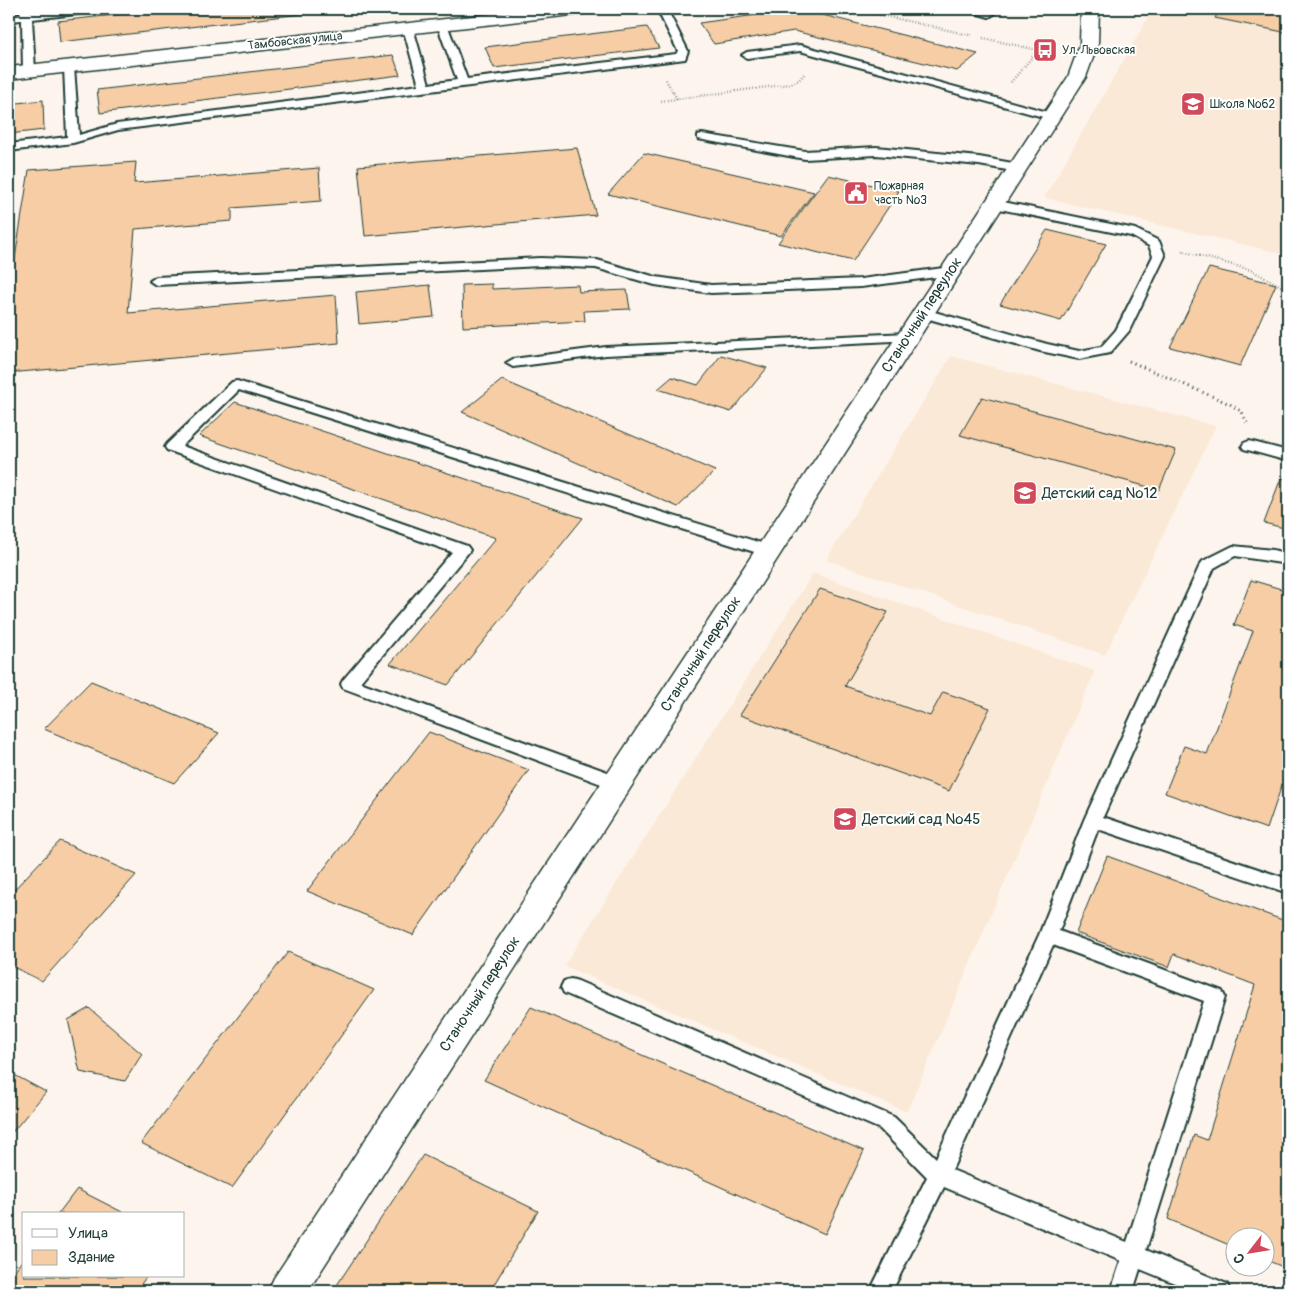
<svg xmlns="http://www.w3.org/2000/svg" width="1297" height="1300" font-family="Pangolin,sans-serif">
  <rect width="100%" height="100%" fill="#fdf5ed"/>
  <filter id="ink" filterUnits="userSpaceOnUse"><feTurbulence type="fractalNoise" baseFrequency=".02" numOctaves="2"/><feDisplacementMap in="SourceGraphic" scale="10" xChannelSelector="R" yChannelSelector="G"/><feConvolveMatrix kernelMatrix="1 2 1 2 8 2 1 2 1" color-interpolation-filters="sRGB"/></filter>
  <g filter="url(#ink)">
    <g fill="#fbe9d7">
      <path d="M1153 9H1288V255L1044 198Z"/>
      <path d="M951 356 1216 426 1105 655 826 560Z"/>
      <path d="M813 573 1095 671 907 1112 564 966Z"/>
    </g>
    <g fill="#f6cda5" stroke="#1f3d34">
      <path d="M170 9H345L60 42 58 21Z"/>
      <path d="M799 9 978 54 957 71 794 31 714 44 699 23Z"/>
      <path d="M1220 9H1288V33L1215 18Z"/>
      <path d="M647 27 659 48 494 68 485 47Z"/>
      <path d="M393 55 400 75 100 113 97 90Z"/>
      <path d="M43 100 44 130 9 134V104Z"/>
      <path d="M577 148 596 215 365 236 358 166Z"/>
      <path d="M644 153 814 192 781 236 608 194Z"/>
      <path d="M136 162 134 183 319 168 321 201 232 208V221L135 229 128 313 336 295 339 343 9 373V296L29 170Z"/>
      <path d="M828 175 899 191 853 261 778 243Z"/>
      <path d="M1047 230 1106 244 1061 321 1000 304Z"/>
      <path d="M1209 268 1276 284 1240 366 1170 347Z"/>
      <path d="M492 284V289L578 285 579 292 627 290 630 309 584 311 585 321 463 327 462 285Z"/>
      <path d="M430 285 434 317 359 324 356 292Z"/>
      <path d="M721 355 767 368 731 412 658 389 672 377 698 385Z"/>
      <path d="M502 380 715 471 678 507 462 412Z"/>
      <path d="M982 397 1176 450 1159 490 960 435Z"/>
      <path d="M235 402 583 518 448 685 390 664 496 538 199 436Z"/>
      <path d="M1281 478 1288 480V529L1264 523Z"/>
      <path d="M1251 580 1288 591V767L1267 829 1165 793 1184 746 1207 754 1253 631 1234 625Z"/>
      <path d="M820 589 888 612 845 686 930 716 943 692 990 708 949 791 740 715Z"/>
      <path d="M91 681 219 733 174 783 44 729Z"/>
      <path d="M429 732 529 770 413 935 307 891Z"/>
      <path d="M60 841 136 875 42 981 9 965V895Z"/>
      <path d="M1107 856 1288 922V1246L1283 1267 1264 1259V1238H1234V1247L1168 1219 1194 1135 1207 1140 1255 985 1174 954 1169 967 1076 933Z"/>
      <path d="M288 952 374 990 232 1188 141 1143Z"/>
      <path d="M531 1007 864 1151 825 1234 484 1080Z"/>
      <path d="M89 1008 142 1054 125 1081 80 1072 68 1020Z"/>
      <path d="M9 1072 46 1092 9 1136Z"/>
      <path d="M423 1155 538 1211 490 1291H333Z"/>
      <path d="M77 1189 126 1214H58Z"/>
      <path d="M24 1258V1276H147L136 1291H9V1278Z"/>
    </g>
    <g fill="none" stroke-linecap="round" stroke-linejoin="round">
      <defs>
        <g id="service">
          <path d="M19 9H29L31 12 67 9H100L95 12 32 19 35 71 29 74 23 71 22 20 9 21V15L21 14Z"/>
          <path d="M657 9H667L688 51 685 59 118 130 73 143 9 151V144L67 137 64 67 69 64 74 67 79 135 117 124 419 85 403 28 408 25 413 28 429 84 457 80 437 24 442 21 447 24 467 79 676 54 678 51Z"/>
          <path d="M961 9H979L994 14 989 17Z"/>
          <path d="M800 45 1055 114 1057 116 1051 119 1047 118 800 51 747 58 742 55 747 52Z"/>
          <path d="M702 134 805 151 876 147 979 157 1018 164 1024 168 1018 172 979 165 876 155 805 159 698 139V135Z"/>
          <path d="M994 200 1135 229 1159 241 1165 256 1129 331 1110 353 1105 354 1079 359 1040 351 919 316 917 313 924 309 1047 344 1079 351 1101 347 1116 330 1153 256 1149 246 1131 236 990 207 988 204Z"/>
          <path d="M540 258 597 260 656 277 711 285 861 279 951 267 957 271 951 275 861 287 711 293 655 285 596 268 540 266 156 285 150 281 156 277Z"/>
          <path d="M908 333 913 334 915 337 913 340 606 355 513 367 506 363 513 359 606 347Z"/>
          <path d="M237 381 774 547 777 551 774 555H764L239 390 182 446 467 546 470 550 467 554 360 682 624 778 627 783 624 788 618 790 612 788 343 688 341 684 343 680 452 552 167 450 165 447 167 444 232 382Z"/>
          <path d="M1249 441 1288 451V461L1244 449 1242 446 1244 443Z"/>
          <path d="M1233 546 1273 550 1288 554V564L1235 556 1214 568 1103 817 1288 879V893L1098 829 1059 931 1222 991 1225 997 1146 1250 1227 1284 1230 1291H1194L1140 1269 1133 1291H1111L1121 1261 944 1187 892 1291H870L927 1177 880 1129 564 993 561 987 564 981 571 979 578 981 894 1117 936 1158 1039 935 1084 820 1200 565 1203 561ZM1053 945 1204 1001 1127 1242 952 1170Z"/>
        </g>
        <path id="minor" d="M536 9H590L587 13 581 14 9 79V67Z"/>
        <path id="secondary" d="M1081 9H1099L1098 44 1086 77 308 1291H268L274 1278 1068 77 1080 44Z"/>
      </defs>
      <use href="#service" stroke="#1f3d34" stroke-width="4"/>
      <use href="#minor" stroke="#1f3d34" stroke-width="3"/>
      <use href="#secondary" stroke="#1f3d34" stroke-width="3"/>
      <g stroke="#1f3d34" stroke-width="2.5" stroke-dasharray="0.5 2.5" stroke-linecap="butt">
        <path d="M854 9 974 36"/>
        <path d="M983 38 1038 50"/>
        <path d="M666 80 677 99"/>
        <path d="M1011 82 1038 50 1058 43"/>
        <path d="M661 101 790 84 799 80 805 73"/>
        <path d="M1182 251 1251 270 1288 290"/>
      </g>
      <path stroke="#1f3d34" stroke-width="3" stroke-dasharray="1 4" stroke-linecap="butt" d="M1129 361 1230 404 1242 412 1247 423"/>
      <use href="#service" fill="#fff" fill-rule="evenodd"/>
      <use href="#minor" fill="#fff" fill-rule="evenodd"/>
      <use href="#secondary" fill="#fff" fill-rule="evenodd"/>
    </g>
  </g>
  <defs>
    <symbol id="bus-square" viewBox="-11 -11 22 22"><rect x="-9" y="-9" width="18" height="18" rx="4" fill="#d1495b" stroke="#fff"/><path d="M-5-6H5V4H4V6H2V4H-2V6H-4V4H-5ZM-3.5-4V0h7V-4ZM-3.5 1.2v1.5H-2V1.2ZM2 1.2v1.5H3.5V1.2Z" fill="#fff"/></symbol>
    <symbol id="school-square" viewBox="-11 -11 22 22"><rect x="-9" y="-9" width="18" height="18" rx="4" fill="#d1495b" stroke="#fff"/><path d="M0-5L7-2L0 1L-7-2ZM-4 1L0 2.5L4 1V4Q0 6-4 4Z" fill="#fff"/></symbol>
    <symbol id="civic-square" viewBox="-11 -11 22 22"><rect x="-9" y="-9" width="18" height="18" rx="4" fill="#d1495b" stroke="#fff"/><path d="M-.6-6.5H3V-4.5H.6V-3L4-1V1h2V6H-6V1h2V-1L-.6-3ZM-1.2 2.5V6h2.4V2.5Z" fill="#fff"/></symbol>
  </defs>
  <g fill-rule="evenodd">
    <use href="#bus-square" x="1031" y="36" width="28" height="28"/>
    <use href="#school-square" x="1179" y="90" width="28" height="28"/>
    <use href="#civic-square" x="842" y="179" width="28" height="28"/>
    <use href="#school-square" x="1011" y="479" width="28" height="28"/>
    <use href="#school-square" x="831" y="805" width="28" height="28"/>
  </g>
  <g text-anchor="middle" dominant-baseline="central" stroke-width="4" stroke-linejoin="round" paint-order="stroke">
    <g font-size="12" fill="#1f3d34" stroke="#fff">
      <text transform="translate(295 41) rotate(-6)">Тамбовская улица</text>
    </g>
    <g font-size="12" fill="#1f3d34" stroke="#fff" text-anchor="start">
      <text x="1062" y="50">Ул. Львовская</text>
      <text x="1210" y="104">Школа №62</text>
      <text x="874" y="186">Пожарная<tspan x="874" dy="14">часть №3</tspan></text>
    </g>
    <g font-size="15" fill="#1f3d34" stroke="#fff">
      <text transform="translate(922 315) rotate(-57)">Станочный переулок</text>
      <text transform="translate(701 654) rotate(-57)">Станочный переулок</text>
      <text transform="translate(480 994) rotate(-57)">Станочный переулок</text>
    </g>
    <g font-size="15" fill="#1f3d34" stroke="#fff" text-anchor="start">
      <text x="1042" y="493">Детский сад №12</text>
      <text x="862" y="819">Детский сад №45</text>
    </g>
  </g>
  <rect width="1297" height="1300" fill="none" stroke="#fff" stroke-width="30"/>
  <rect x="15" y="15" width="1267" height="1270" fill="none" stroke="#1f3d34" stroke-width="2" filter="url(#ink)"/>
  <rect x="22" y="1212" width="162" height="65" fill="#ffffff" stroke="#a5b1ae"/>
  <rect x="32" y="1229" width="25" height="8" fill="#ffffff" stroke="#a5b1ae"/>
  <text x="68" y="1238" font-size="15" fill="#1f3d34">Улица</text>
  <rect x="32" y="1250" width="25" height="15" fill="#f6cda5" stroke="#a5b1ae"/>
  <text x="68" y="1262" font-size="15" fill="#1f3d34">Здание</text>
  <g transform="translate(1250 1252) rotate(239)"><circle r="24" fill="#ffffff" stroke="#a5b1ae"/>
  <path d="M0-4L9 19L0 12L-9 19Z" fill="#d1495b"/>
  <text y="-8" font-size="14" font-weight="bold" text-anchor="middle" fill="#1f3d34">С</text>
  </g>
</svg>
